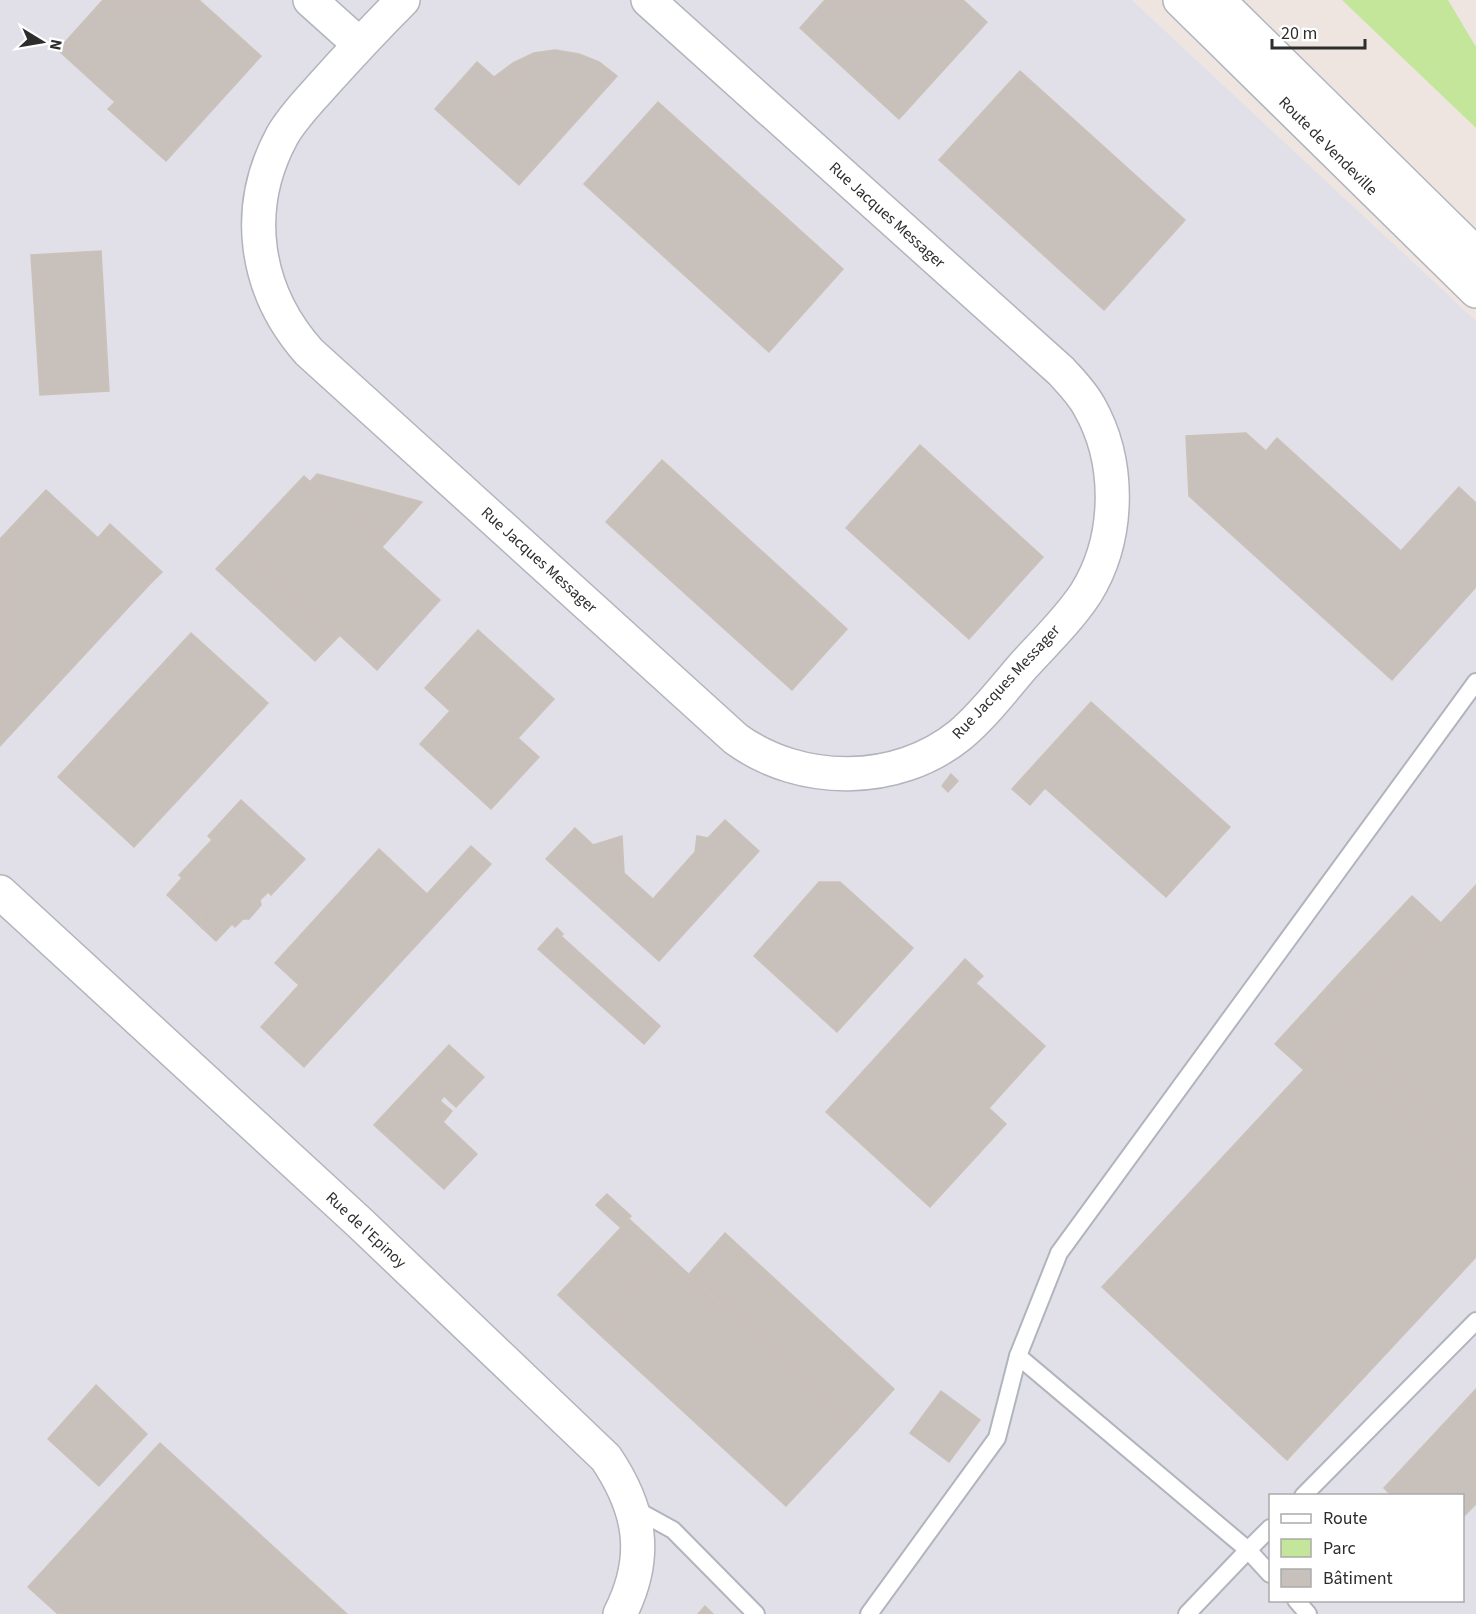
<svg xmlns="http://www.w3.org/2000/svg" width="1476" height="1614" font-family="'Source Sans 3',sans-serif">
  <rect width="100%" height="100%" fill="#efe5e0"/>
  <path fill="#e1e0e8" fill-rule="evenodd" d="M0 0H1132L1476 321V1614H0ZM1270 1496H1462V1600H1270Z"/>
  <path fill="#c4e69b" d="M1342 0H1448L1476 47V128Z"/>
  <g fill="#c8c1bb" stroke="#cbc1b9" stroke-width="1.5">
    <path d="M103 0H199L261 56 166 161 108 109 115 102 58 50Z"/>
    <path d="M825 0H963L987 22 899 119 800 28Z"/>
    <path d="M555 50 579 54 599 62 617 76 519 185 435 109 477 62 504 86 534 53Z"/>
    <path d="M534 53 504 86 494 77 513 63Z"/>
    <path d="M1020 71 1185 220 1104 310 939 160Z"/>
    <path d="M658 102 843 269 769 352 584 184Z"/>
    <path d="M101 251 109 391 40 395 31 255Z"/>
    <path d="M1246 433 1266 451 1277 438 1401 551 1459 487 1476 503V587L1392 680 1189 496 1186 436Z"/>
    <path d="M920 445 1043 557 969 639 846 528Z"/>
    <path d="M662 460 847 629 792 690 606 522Z"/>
    <path d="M317 474 422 502 382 547 310 482Z"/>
    <path d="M304 476 440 600 377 670 241 543Z"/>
    <path d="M46 490 149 585 0 746V539Z"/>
    <path d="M110 524 162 572 149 585 98 538Z"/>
    <path d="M241 543 340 635 315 661 216 569Z"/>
    <path d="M478 630 554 699 518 738 539 757 491 809 420 744 450 711 425 688Z"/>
    <path d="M191 633 268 703 134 847 58 777Z"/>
    <path d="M1091 702 1230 827 1166 897 1045 788 1030 805 1012 789Z"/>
    <path d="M951 774 958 781 948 792 942 786Z"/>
    <path d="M241 800 305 859 271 895 268 892 260 900 261 905 249 919H243L235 927 232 924 216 941 202 928V914L195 907 181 908 167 895 182 878 179 875 212 840 208 836Z"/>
    <path d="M725 820 759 851 659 961 546 859 575 828 593 845 622 836 624 873 653 899 695 852 697 836 708 838Z"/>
    <path d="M471 846 491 864 304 1067 261 1027 299 985 275 963 379 849 427 894Z"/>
    <path d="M819 882H840L913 948 837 1032 754 956Z"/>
    <path d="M1476 885V1154L1342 1029Z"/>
    <path d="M1412 896 1441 923 1367 1002 1338 975Z"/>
    <path d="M195 907 202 914V928L181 908Z"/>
    <path d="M557 928 563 934 561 936 660 1026 644 1044 538 949Z"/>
    <path d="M965 959 983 976 976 983 958 967Z"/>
    <path d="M958 967 1045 1046 989 1108 1006 1124 930 1207 826 1112Z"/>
    <path d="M1338 975 1367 1002 1304 1070 1275 1044Z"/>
    <path d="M1342 1029 1476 1154V1188L1325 1047Z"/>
    <path d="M449 1045 484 1077 456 1107 444 1096 440 1101 452 1111 443 1122 477 1154 444 1189 374 1125Z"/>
    <path d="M1325 1047 1476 1188V1257L1287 1460 1102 1287Z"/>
    <path d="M607 1194 631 1216 621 1228 596 1205Z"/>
    <path d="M629 1219 669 1256 598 1333 558 1295Z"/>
    <path d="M725 1233 894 1389 857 1430 689 1274Z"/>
    <path d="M669 1256 857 1430 786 1506 598 1333Z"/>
    <path d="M96 1385 147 1434 99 1486 48 1439Z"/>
    <path d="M1476 1389V1504L1462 1518V1496H1392L1384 1488Z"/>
    <path d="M941 1391 980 1420 949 1462 910 1433Z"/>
    <path d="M160 1443 347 1614H58L28 1587Z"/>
    <path d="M705 1606 713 1614H698Z"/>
  </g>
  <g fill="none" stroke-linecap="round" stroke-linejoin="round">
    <defs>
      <g id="lane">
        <path d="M1018 1356 1248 1550 1187 1614"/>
        <path d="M1303 1496 1476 1321"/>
        <path d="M633 1508 673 1530 756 1614"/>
        <path d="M1270 1528 1248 1550 1270 1574"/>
        <path d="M1296 1600 1308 1614"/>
        <path d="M869 1614 997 1438 1018 1356 1059 1253 1476 682"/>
      </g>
      <g id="street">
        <path d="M310 0 359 44"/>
        <path d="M403 0C375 28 348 57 322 86 308 102 292 118 282 136 242 210 255 291 309 352L736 739C801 786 897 786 960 735 984 715 1004 688 1024 665 1045 642 1069 619 1086 593 1120 538 1121 462 1089 406 1082 393 1071 382 1061 371L648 0"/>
        <path d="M0 892 360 1223 606 1458C641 1510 649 1557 620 1614"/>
      </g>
      <g id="secondary">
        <path d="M1180 0 1476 291"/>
        <path d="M1218 0 1476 254"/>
      </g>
    </defs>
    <use href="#lane" stroke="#b0b5bd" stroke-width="20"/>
    <use href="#street" stroke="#b0b5bd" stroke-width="36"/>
    <use href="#secondary" stroke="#b0b5bd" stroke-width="36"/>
    <use href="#lane" stroke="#fff" stroke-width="16"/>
    <use href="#street" stroke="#fff" stroke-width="33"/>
    <use href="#secondary" stroke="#fff" stroke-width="33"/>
  </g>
  <g text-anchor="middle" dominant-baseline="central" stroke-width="4.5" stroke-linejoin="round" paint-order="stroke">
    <g font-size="16" fill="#2d2d2d" stroke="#fff">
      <text transform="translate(1328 146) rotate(45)">Route de Vendeville</text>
      <text transform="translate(887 215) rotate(42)">Rue Jacques Messager</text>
      <text transform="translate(539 560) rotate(42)">Rue Jacques Messager</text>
      <text transform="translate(1006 682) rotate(-47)">Rue Jacques Messager</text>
      <text transform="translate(366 1230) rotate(43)">Rue de l'Epinoy</text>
    </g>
  </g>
  <rect x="1269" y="1494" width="195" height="108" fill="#ffffff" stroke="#ababab" stroke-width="1.5"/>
  <rect x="1281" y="1514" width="30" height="9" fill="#ffffff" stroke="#ababab" stroke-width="1.5"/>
  <text x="1323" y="1524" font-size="18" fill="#2d2d2d">Route</text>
  <rect x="1281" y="1539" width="30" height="18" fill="#c4e69b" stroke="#ababab" stroke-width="1.5"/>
  <text x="1323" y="1554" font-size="18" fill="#2d2d2d">Parc</text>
  <rect x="1281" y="1569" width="30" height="18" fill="#c8c1bb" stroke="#ababab" stroke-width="1.5"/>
  <text x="1323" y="1584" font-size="18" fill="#2d2d2d">Bâtiment</text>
  <g transform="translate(42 42) rotate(101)" stroke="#ffffff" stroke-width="4.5" paint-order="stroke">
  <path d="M0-4.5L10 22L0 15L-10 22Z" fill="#2d2d2d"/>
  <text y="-9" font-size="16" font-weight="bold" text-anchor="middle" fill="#2d2d2d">N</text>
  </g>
  <path d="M1272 39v9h93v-9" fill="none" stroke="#2d2d2d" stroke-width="3"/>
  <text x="1281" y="39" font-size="18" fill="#2d2d2d" stroke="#ffffff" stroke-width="4.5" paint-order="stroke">20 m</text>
</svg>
